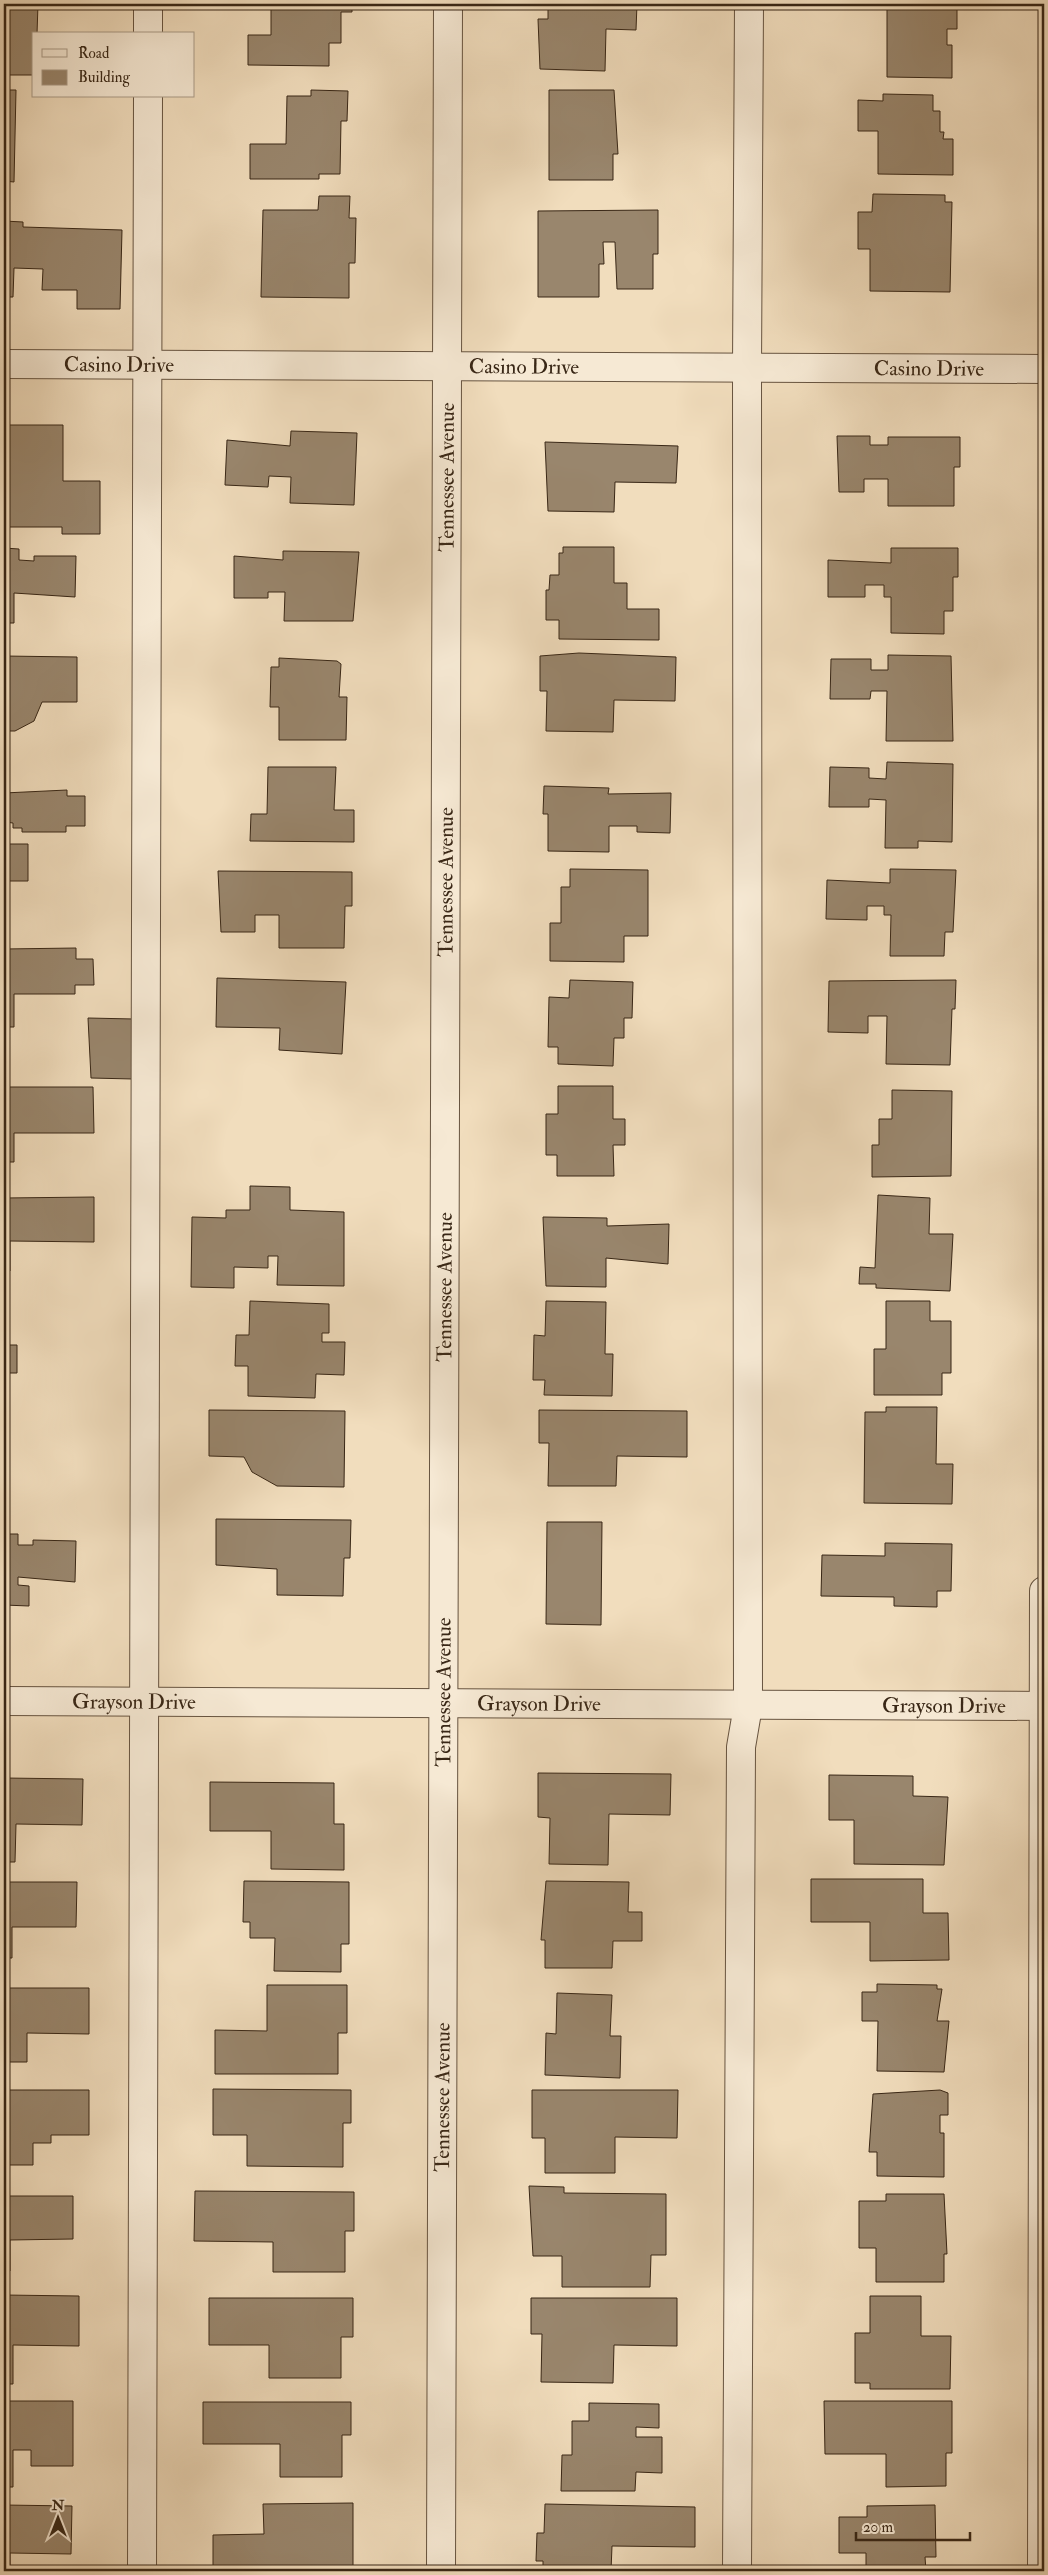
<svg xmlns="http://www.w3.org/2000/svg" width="1048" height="2575" font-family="'IM FELL Double Pica',serif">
  <rect width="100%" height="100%" fill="#f1ddbd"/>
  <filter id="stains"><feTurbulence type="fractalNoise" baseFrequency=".004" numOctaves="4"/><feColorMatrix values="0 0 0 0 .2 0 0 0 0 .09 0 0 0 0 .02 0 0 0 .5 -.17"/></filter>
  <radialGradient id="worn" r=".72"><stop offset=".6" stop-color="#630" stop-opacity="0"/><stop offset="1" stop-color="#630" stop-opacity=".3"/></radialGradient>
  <g fill="#99866d" stroke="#392716">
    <path d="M4 4H38L37 34H34V75H4Z"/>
    <path d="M271 4H352V12H341V43H329V66L248 65V35H271Z"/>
    <path d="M548 4H637L636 30 606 29 605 71 540 69 538 19H548Z"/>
    <path d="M887 4H957V29H947V45H952V78L887 77Z"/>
    <path d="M4 90H16L14 182 4 181Z"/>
    <path d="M311 90 348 91 347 121H341L340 174H319V179H250V144H286L287 96H311Z"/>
    <path d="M549 90H614L618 154H613V180H549Z"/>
    <path d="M883 94 933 95V111H940V132H944L943 139H953V175L878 174V131H858V100L883 101Z"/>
    <path d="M873 194 945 195V202H952L950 292 870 291V249H858V212H872Z"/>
    <path d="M319 196H350L349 218H356L355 263H349V298L261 297 263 210H318Z"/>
    <path d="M658 210V254H653V289H617L615 242H603L604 264H599V297H538V211Z"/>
    <path d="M4 221 23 222V227L122 230 120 309H77V290H42L43 269 14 268 13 297H4Z"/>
    <path d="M4 425H63V481H100V534H62V527H4Z"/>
    <path d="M291 431 357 433 354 505 290 503 291 477 269 476 268 487 225 485 227 440 290 446Z"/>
    <path d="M837 436H870V445H888V437H960V467H954V506H888V479H864V492H839Z"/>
    <path d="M545 442 678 446 676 483 615 482 614 512 548 511Z"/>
    <path d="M563 547H614V583H627V609H659V640L559 639V620H546V590H549L550 575H559V553H563Z"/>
    <path d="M4 548 19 549V560L34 561V556H76L75 597 14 593V623H4Z"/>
    <path d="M891 548H958V577H953V611H944V634L891 633V597H884V585H865V597H828V560L891 563Z"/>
    <path d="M283 551 359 552 353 621H284L285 592H268V598H234V556L283 560Z"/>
    <path d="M579 653 676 657 675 701 614 700 613 732 546 731 547 691H540V656Z"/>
    <path d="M888 655 951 656 953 741H886L887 691H871L870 699H830L831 659H871V670H888Z"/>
    <path d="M4 656 77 657V702H42L34 721 15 731H4Z"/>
    <path d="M279 658 337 661 341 664 339 697H347L346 740H279V707H270L271 667H279Z"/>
    <path d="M887 762 953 764 952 842 918 841V848H885L886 800 869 799V807H829L830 767 869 768V778L886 779Z"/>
    <path d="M268 767H336L334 810H354V842L250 841 251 814H267Z"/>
    <path d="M544 786 609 788 608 794 671 793 670 833 637 832V826H609V852L548 851V814H543Z"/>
    <path d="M4 790V793L67 790V796H85V826H66V832H22V828H13V823L5 822V844H28V881H4Z"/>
    <path d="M570 869 648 870V936H624V962L550 961V923H561V887H570Z"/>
    <path d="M890 869 956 870 953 932H945L944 956H890L891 915H884V906H867V920L826 919 827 880 890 883Z"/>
    <path d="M218 871 352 872V906H345L344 948H279V915H255V932H221Z"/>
    <path d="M76 948V959H93L94 985H75V994H14V1027H4V949Z"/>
    <path d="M217 978 346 982 342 1054 279 1050 280 1028 216 1027Z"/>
    <path d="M570 980 633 982 632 1018H624V1038H614L613 1066 558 1064V1047H548L549 997 569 998Z"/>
    <path d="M956 980 955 1009H952L950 1065 886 1064 887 1016H868V1033L828 1032 829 981Z"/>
    <path d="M88 1018 134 1019 133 1079 91 1078Z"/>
    <path d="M558 1086H613V1119H625V1145H613L614 1176H557V1155H546V1114H558Z"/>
    <path d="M4 1087H93L94 1133H14V1162H4Z"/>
    <path d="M892 1090 952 1091 951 1176 872 1177V1145H879V1119H892Z"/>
    <path d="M250 1186 290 1187V1210L344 1212V1286L277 1285 278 1256H268V1268L234 1267V1288L191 1287 192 1217 226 1218V1210H250Z"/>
    <path d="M878 1195 930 1198 929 1234H953L950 1291 876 1288V1284H859L860 1267 875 1268Z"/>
    <path d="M94 1197V1242L10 1241V1271H4V1198Z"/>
    <path d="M543 1217 607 1218V1226L669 1224 668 1264 606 1258V1287L546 1286Z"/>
    <path d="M250 1301 329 1304V1333H322V1342H345L344 1375 316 1374 315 1398 248 1396V1366H235L236 1335H249Z"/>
    <path d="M546 1301 606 1302 605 1354H613L612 1396 544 1395 545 1380H533L534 1335 545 1336Z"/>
    <path d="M886 1301H930V1321H951V1373H942V1395H874V1349H886Z"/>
    <path d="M4 1308H7V1345H17V1373H7L6 1444H4Z"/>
    <path d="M886 1407H937L936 1464H953L952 1504 864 1503 865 1412H886Z"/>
    <path d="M209 1410 345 1411 344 1487 277 1486 252 1472 244 1457 209 1456Z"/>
    <path d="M539 1410 687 1411V1457L617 1456 616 1486H548L549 1443H539Z"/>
    <path d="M216 1519 351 1520 350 1558H344L343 1596 277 1595V1569L216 1565Z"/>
    <path d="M547 1522H602L601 1625 546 1624Z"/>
    <path d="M4 1534H18V1545H33V1540L76 1541 75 1582 18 1577V1585L29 1586V1606L4 1605Z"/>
    <path d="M885 1543 952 1544 951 1591H937V1607L894 1606V1597L821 1596 822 1555 885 1556Z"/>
    <path d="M538 1773 671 1774 670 1815 609 1814 608 1865 549 1864 550 1818 538 1817Z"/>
    <path d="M829 1775 913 1776V1796L948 1797 944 1865 854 1864V1820H829Z"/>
    <path d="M4 1778 83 1779 82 1825 16 1824 15 1862H4Z"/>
    <path d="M210 1782 334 1783V1824H344V1870L271 1869V1831H210Z"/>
    <path d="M811 1879H923V1913H948L949 1960 870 1961V1922H811Z"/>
    <path d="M244 1881 349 1882V1944H341V1972L274 1971 275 1938H250V1922H243Z"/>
    <path d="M546 1881 629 1882 628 1912H642V1941H613L612 1968H545V1940H541Z"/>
    <path d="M4 1882H77L76 1927H12V1958H4Z"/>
    <path d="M877 1984 937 1985V1989H942L937 2021H949L944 2072 877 2071 878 2021H862V1992H877Z"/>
    <path d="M267 1985H347V2033H338V2074H215V2030L267 2031Z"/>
    <path d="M4 1988H89V2034L27 2033V2062H4Z"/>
    <path d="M557 1993 612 1995 610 2036H621L620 2078 545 2075 546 2033 556 2034Z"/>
    <path d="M213 2089 351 2090V2123H343V2167L247 2166V2135H213Z"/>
    <path d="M4 2090H89V2135H51V2143H33V2165H4Z"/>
    <path d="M532 2090H678L677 2138 615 2137V2173H545V2138H532Z"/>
    <path d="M940 2090 948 2093V2115H940V2133H944V2177L877 2176V2152H869L873 2094Z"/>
    <path d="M529 2186 564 2187V2193L666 2194V2255H651L650 2287H562V2256H533Z"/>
    <path d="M195 2191 354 2192V2231H345V2272H273V2242L194 2241Z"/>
    <path d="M886 2194H944L947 2254H944V2282H876V2248H859V2201H886Z"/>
    <path d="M4 2196H73V2239L10 2240V2271H4Z"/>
    <path d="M4 2295 79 2296V2346L13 2345V2384H4Z"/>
    <path d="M870 2296H921V2336H951L950 2389H870V2383H855V2333H870Z"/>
    <path d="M209 2298H353V2337H341V2378H269V2345H209Z"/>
    <path d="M531 2298H677V2346L614 2345 613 2383 541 2382 542 2334H531Z"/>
    <path d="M4 2401H73V2466H31V2450H13V2487H4Z"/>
    <path d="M824 2401H952V2453H946V2486L886 2487V2454H825Z"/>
    <path d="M203 2402H351V2435H342V2477H280V2444H203Z"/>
    <path d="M589 2403 659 2404V2428L636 2427V2437H662V2473L636 2472 635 2491H561L562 2455H572V2421H589Z"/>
    <path d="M353 2503V2569L213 2571V2535L264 2534 263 2504Z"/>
    <path d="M545 2504 695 2507V2547L612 2546 611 2571H543V2561H536L537 2533H544Z"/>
    <path d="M4 2505 72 2506 71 2554 10 2553V2571H4Z"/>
    <path d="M935 2505 936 2557H925L926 2571H866V2553H839V2517H867V2506Z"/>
  </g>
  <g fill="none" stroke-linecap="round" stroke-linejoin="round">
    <defs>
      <g id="minor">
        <path d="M148 34V4"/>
        <path id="s1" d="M4 364 1044 369"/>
        <path id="s2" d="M4 1701 1044 1706"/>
        <path d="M142 2571 148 96"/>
        <path id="s3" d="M441 2571 448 4"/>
        <path d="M737 2571 741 1747 748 1706 747 369 749 4"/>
        <path d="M1042 2571 1044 1591"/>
      </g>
    </defs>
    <use href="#minor" stroke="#675440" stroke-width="30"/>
    <use href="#minor" stroke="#f6e9d4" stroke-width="28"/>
  </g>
  <g text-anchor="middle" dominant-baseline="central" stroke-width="4" stroke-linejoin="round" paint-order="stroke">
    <g font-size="21" fill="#392716" stroke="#f6e9d4">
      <text stroke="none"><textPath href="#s1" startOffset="115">Casino Drive</textPath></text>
      <text stroke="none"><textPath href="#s1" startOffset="520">Casino Drive</textPath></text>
      <text stroke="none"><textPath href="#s1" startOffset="925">Casino Drive</textPath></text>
      <text stroke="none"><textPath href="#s3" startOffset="2094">Tennessee Avenue</textPath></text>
      <text stroke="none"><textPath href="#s3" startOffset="1689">Tennessee Avenue</textPath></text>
      <text stroke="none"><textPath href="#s3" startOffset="1284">Tennessee Avenue</textPath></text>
      <text stroke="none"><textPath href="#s3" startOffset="879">Tennessee Avenue</textPath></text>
      <text stroke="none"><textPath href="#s2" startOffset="130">Grayson Drive</textPath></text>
      <text stroke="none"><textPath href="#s2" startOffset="535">Grayson Drive</textPath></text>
      <text stroke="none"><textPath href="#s2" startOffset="940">Grayson Drive</textPath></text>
      <text stroke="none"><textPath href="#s3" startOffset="474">Tennessee Avenue</textPath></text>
    </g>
  </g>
  <rect width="1048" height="2575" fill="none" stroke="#f1ddbd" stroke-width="20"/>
  <rect x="5" y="5" width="1038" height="2565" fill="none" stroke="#392716" stroke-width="2.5"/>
  <rect x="10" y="10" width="1028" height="2555" fill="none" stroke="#392716"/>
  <rect x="32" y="32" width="162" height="65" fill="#f6e9d4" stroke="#aa9b88"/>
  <rect x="42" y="49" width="25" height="8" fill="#f6e9d4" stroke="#aa9b88"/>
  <text x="78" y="58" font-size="15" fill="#392716">Road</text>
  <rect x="42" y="70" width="25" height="15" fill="#99866d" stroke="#aa9b88"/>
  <text x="78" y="82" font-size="15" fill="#392716">Building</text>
  <g transform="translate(58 2518)" stroke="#f6e9d4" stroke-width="4" paint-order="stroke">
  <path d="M0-4L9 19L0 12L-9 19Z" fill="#392716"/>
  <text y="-8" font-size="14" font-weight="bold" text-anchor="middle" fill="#392716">N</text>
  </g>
  <path d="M856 2532v8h114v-8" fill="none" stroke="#392716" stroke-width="2.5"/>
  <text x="863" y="2532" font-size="15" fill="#392716" stroke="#f6e9d4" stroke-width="4" paint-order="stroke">20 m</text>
  <rect width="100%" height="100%" filter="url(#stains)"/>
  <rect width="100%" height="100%" fill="url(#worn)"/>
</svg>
